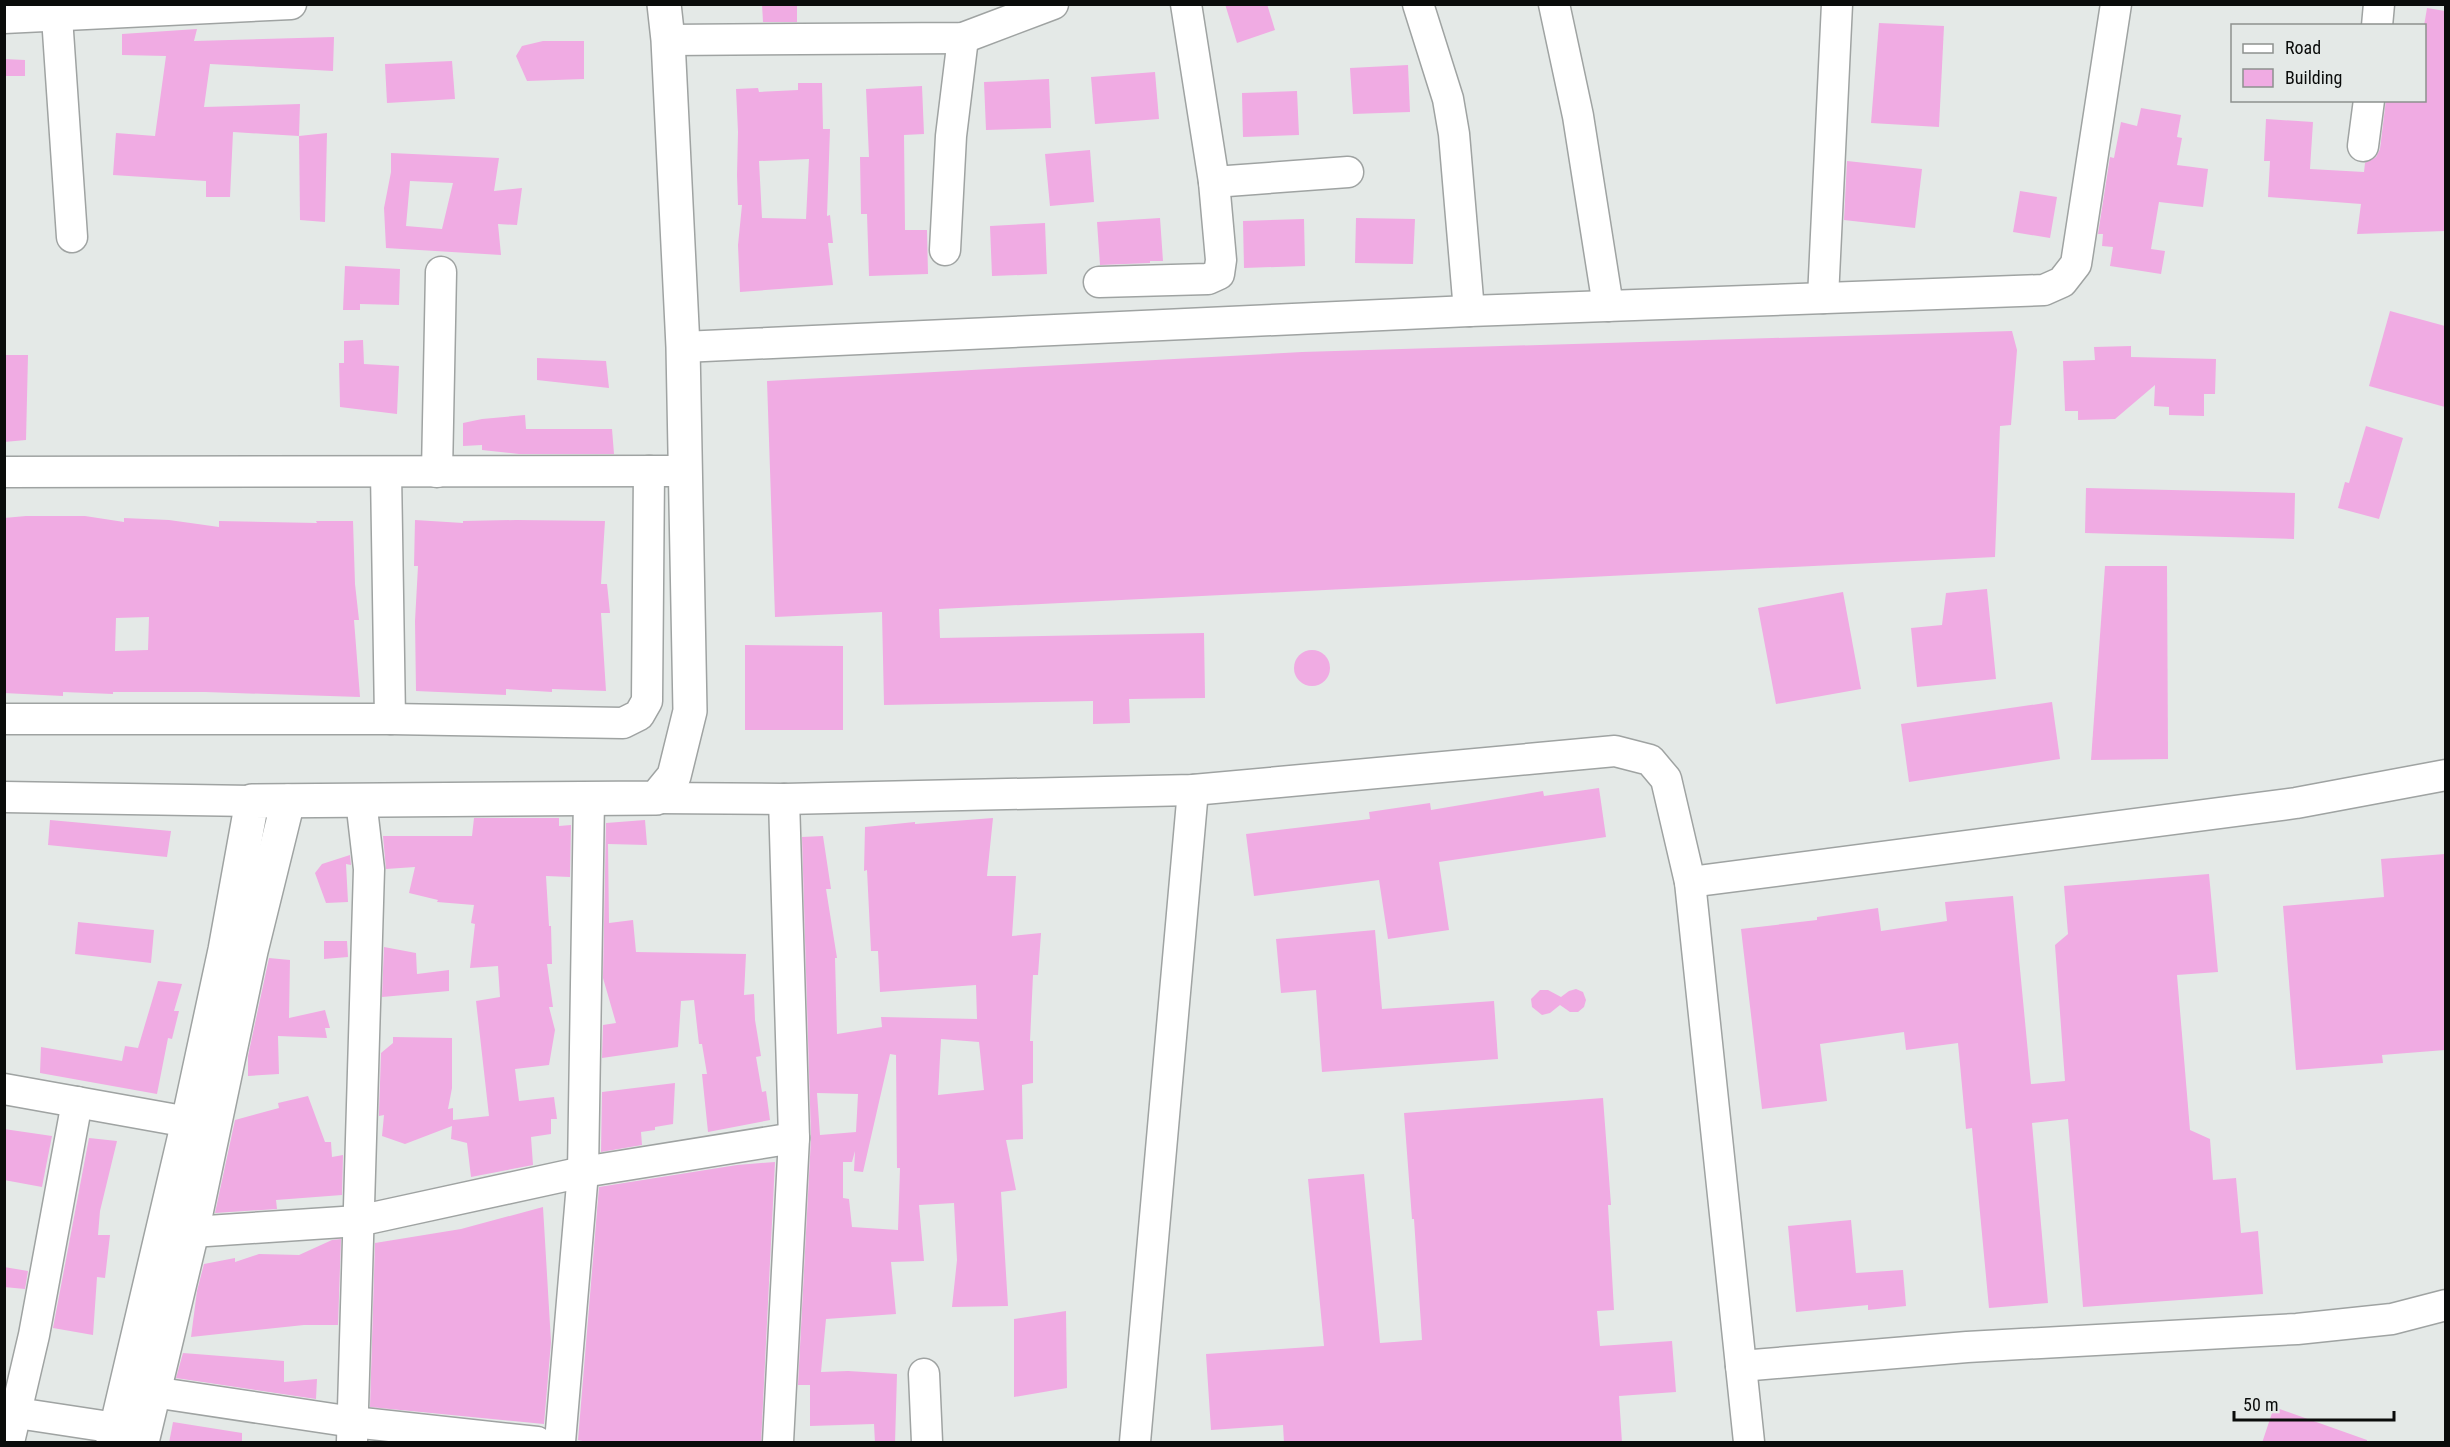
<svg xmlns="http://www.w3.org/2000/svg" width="2450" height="1447" font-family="'Roboto Condensed',sans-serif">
  <rect width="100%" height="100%" fill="#e4e9e7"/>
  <g fill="#f0abe3" fill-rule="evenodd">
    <path d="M762 4H797V22H763Z"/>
    <path d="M1225 4H1267L1275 30 1237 43Z"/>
    <path d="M2427 8 2445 11V231L2357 234 2361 204 2268 197 2270 161H2264L2266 119 2313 122 2310 169 2364 172 2365 163 2376 157 2380 149 2386 100H2424V26Z"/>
    <path d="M1879 23 1944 26 1939 127 1871 123Z"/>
    <path d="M197 29 194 41 334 37 333 71 210 64 204 107 300 104 299 136 233 132 230 197H206V181L113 175 116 133 155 136 166 56 122 55V34Z"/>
    <path d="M543 41H584V79L527 81 516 56 522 46Z"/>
    <path d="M4 59 25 60V76H4Z"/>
    <path d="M452 61 455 99 387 103 385 64Z"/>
    <path d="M1408 65 1410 112 1353 114 1350 68Z"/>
    <path d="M1155 72 1159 119 1095 124 1091 77Z"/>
    <path d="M1049 79 1051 128 986 130 984 82Z"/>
    <path d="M798 83H822L823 129H830L827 216 830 215 833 243H828L833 285 740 292 738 245 742 205H738L737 175 738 132 736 89 758 88 759 92 798 90ZM809 159 806 219 762 218 759 161Z"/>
    <path d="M922 86 924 134 904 135 905 230H927L928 274 869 276 867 214H861L860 157H869L866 89Z"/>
    <path d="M1297 91 1299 135 1243 137 1242 93Z"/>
    <path d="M2141 108 2181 115 2177 137 2182 138 2177 165 2208 169 2203 207 2159 202 2151 249 2165 251 2161 274 2110 266 2113 247 2102 246 2103 234H2098L2110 157 2114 158 2121 122 2137 126Z"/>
    <path d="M327 133 325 222 300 220 299 136Z"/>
    <path d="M1090 150 1094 202 1050 206 1045 154Z"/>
    <path d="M391 153 499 158 494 191 522 188 517 225 498 224 501 255 386 248 384 208 391 172ZM410 181 453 183 442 229 406 226Z"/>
    <path d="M1847 161 1922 169 1915 228 1844 220Z"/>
    <path d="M2020 191 2057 197 2050 238 2013 232Z"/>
    <path d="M1160 218 1163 261H1150V263L1100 265 1097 222Z"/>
    <path d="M1356 218 1415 219 1413 264 1355 263Z"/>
    <path d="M1304 219 1305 266 1244 268 1243 221Z"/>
    <path d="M1045 223 1047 274 992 276 990 226Z"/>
    <path d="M345 266 400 269 399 305 360 304V310H343Z"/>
    <path d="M2390 311 2445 326V407L2369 386Z"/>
    <path d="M2012 331 2017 350 2011 425 2000 426 1995 557 939 609 940 638 1204 633 1205 698 1129 699 1130 723 1093 724V701L884 705 882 612 775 617 767 381 1302 352Z"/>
    <path d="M363 340 364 364 399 366 397 414 340 407 339 363H344V341Z"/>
    <path d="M2131 346V357L2216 359 2215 394H2204V416L2169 415V407L2154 406 2155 385 2115 419 2078 420V411H2065L2063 361 2095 360 2094 347Z"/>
    <path d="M4 355H28L26 440 4 442Z"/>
    <path d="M537 358 606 361 609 388 537 380Z"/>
    <path d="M525 415 526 429H612L614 454H519L482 450V445L463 446V423L482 419Z"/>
    <path d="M2366 426 2403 438 2379 519 2338 508 2345 482 2349 483Z"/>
    <path d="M2086 488 2295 493 2294 539 2085 533Z"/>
    <path d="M26 516H85L124 522V518L169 520 219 527V521L317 523 316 521H353L355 584 359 620H354L360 697 205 692H113V694L63 692V696L4 693V518ZM149 617 148 650 115 651 116 618Z"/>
    <path d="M415 520 463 523V521L516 520 605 521 601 584H607L610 613H601L606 691 552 689V692L506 689V695L416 691 415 621 418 566H414Z"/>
    <path d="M2105 566H2167L2168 759 2091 760Z"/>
    <path d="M1987 589 1996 679 1917 687 1911 628 1942 625 1946 593Z"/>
    <path d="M1843 592 1861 689 1776 704 1758 608Z"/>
    <path d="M745 645 843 646V730H745Z"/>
    <circle cx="1312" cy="668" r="18"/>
    <path d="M2052 702 2060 759 1909 782 1901 724Z"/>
    <path d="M1599 788 1606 837 1439 862 1449 930 1388 939 1379 880 1254 896 1246 834 1370 819 1369 812 1430 803 1431 810 1543 791 1544 796Z"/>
    <path d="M474 818H559V826L571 825 570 877 546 876 549 926H551L552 964H547L553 1007H549L555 1030 549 1065 515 1069 519 1101 554 1097 557 1119H551V1134L531 1137 533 1165 471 1177 467 1143 451 1139 452 1126 405 1144 382 1136 384 1115 379 1116V1113L381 1053 393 1043V1037L452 1038V1088L448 1109 453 1108V1120L489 1116 476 1001 500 997 498 966 470 968 475 924 471 923 474 905 437 902 438 900 409 893 415 867 386 869 383 836H472Z"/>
    <path d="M993 818 987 876H1016L1012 936 1041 933 1038 975H1033L1030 1041H1033V1083L1022 1085 1023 1139 1006 1140 1016 1190 1001 1192 1008 1306 952 1307 957 1260 954 1203 919 1205 924 1261 891 1262 896 1314 826 1319 821 1372 848 1371 897 1374 895 1443H875L874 1424 810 1426V1385H798L811 1138 802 837 823 836 831 889H826L837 958H835L837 1034 882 1027 881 1017 977 1019 976 985 880 992 878 951H871L867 870 864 871 865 827 915 822V824ZM941 1039 979 1042 984 1090 938 1095ZM890 1054 896 1055 897 1168H900L898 1230 852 1227 849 1199 843 1198V1162H852L855 1151 854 1171 863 1172ZM817 1093 858 1094 856 1132 820 1135Z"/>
    <path d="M50 820 171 831 167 857 48 845Z"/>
    <path d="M645 820 647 845 608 844 609 923 633 920 636 952 746 954 744 995 754 994 755 1020 761 1056 756 1057 762 1092 766 1091 770 1120 708 1132 702 1074H707L702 1044H699L694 1000 681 1001 678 1047 602 1058 603 1025 616 1023 603 978 606 823Z"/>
    <path d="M2445 854V1050L2382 1055 2383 1063 2296 1070 2283 906 2384 897 2381 859Z"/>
    <path d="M350 855 351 865 346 864 348 902 326 903 315 873 322 864Z"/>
    <path d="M2209 874 2218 972 2177 975 2190 1130 2210 1139 2213 1180 2236 1178 2241 1233 2258 1231 2263 1294 2083 1307 2068 1119 2032 1123 2048 1303 1989 1308 1972 1128 1966 1129 1958 1043 1906 1050 1904 1032 1820 1044 1827 1101 1762 1109 1741 929 1817 920V917L1878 908 1881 931 1947 921 1945 902 2013 896 2031 1084 2065 1081 2055 945 2068 934 2064 886Z"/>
    <path d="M78 922 154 930 151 963 75 954Z"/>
    <path d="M1375 930 1382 1009 1494 1001 1498 1059 1322 1072 1316 990 1281 993 1276 939Z"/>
    <path d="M324 941H347L348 957 324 959Z"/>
    <path d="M384 947 416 953 417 974 449 970V991L382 997Z"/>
    <path d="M269 958 290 960 289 1018 325 1010 330 1028H325L327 1038 278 1036 279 1074 248 1076V1056Z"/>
    <path d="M158 981 182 984 174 1011H179L172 1039 168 1038 157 1094 40 1073 41 1047 122 1061 125 1046 138 1048Z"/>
    <path d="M1576 989 1583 992 1586 1000 1584 1007 1578 1012H1570L1560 1005 1550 1013 1542 1015 1532 1007 1531 999 1540 990H1548L1561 997 1569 991Z"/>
    <path d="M675 1083 673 1124 655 1127V1130L641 1132 642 1145 601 1152 602 1092Z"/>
    <path d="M308 1096 325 1142H331L332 1157 343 1155 342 1195 276 1200 277 1209 215 1213 235 1120 279 1108 278 1103Z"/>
    <path d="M1603 1098 1611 1205H1608L1614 1310 1597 1311 1600 1346 1672 1341 1676 1392 1619 1396 1622 1443H1284L1283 1425 1211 1430 1206 1354 1324 1346 1308 1179 1364 1174 1380 1343 1422 1340 1414 1219H1412L1404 1113Z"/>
    <path d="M4 1129 52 1136 42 1187 4 1180Z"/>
    <path d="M89 1138 117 1141 100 1211 98 1235H110L105 1278 97 1277 93 1335 53 1328Z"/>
    <path d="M775 1162 761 1443H592L578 1440 599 1187 737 1165Z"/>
    <path d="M543 1207 551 1342 544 1424 370 1407 375 1243 461 1229Z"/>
    <path d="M1851 1220 1856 1273 1903 1270 1906 1306 1868 1310V1305L1796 1312 1788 1226Z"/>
    <path d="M341 1239 338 1325H304L191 1337 197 1291 204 1264 235 1258V1262L259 1254 299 1255 332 1240Z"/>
    <path d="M4 1267 28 1271 25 1289 4 1287Z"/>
    <path d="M1066 1311 1067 1388 1014 1397V1319Z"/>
    <path d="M183 1353 284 1361V1382L317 1379 316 1399 176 1378Z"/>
    <path d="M2274 1407 2367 1440V1443H2262Z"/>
    <path d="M173 1422 242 1433V1443H169Z"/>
  </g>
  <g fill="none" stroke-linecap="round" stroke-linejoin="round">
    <defs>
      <g id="minor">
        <path d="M1418 4 1448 99 1454 134 1469 311"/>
        <path d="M1554 4 1578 116 1608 306"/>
        <path d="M57 17 72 237"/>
        <path d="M4 18 291 4"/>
        <path d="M2377 26 2379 4"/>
        <path d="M668 40 963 38 1053 4"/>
        <path d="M2363 146 2369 100"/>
        <path d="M1214 182 1348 172"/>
        <path d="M945 250 951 136 963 38"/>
        <path d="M1099 282 1208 279 1219 274 1221 260 1214 182 1186 4"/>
        <path d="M1823 298 1837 4"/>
        <path d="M683 347 1469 311 2044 290 2062 282 2076 264 2116 4"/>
        <path d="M4 472 669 471"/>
        <path d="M386 472 390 719"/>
        <path d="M437 472 441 272"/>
        <path d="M4 719H390L623 723 639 715 647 701 649 471"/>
        <path d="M4 797 252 801"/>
        <path d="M656 798 784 799 1193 790 1615 751 1650 760 1666 779 1690 882 1749 1442"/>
        <path d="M1690 882 2296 803 2446 775"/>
        <path d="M4 1089 188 1122"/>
        <path d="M192 1232 358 1221 583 1172 794 1138"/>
        <path d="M1741 1366 1967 1347 2297 1329 2392 1319 2446 1305"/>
        <path d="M924 1374 927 1442"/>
        <path d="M153 1392 353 1422 537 1442"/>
        <path d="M4 1411 116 1428"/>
        <path d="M9 1442 34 1335 77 1102"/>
        <path d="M352 1442 369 869 361 800"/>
        <path d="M560 1442 583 1172 589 798"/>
        <path d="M778 1442 794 1138 784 799"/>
        <path d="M1135 1442 1193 790"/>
      </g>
      <g id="major">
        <path d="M113 1442 188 1122 225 950 252 801 656 798 674 776 690 711 683 347 668 40 664 4"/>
        <path d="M142 1442 192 1232 251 951 288 801"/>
      </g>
    </defs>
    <use href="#minor" stroke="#9fa3a2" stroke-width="33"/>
    <use href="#major" stroke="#9fa3a2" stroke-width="36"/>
    <use href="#minor" stroke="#fff" stroke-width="30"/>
    <use href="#major" stroke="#fff" stroke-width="33"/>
  </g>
  <rect width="2450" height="1447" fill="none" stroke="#0a0c0b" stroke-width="12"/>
  <rect x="2231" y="24" width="195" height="78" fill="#e4e9e7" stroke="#8d918f" stroke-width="1.5"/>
  <rect x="2243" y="44" width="30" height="9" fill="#ffffff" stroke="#8d918f" stroke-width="1.5"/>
  <text x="2285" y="54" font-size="18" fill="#0a0c0b">Road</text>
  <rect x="2243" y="69" width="30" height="18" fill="#f0abe3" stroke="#8d918f" stroke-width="1.5"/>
  <text x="2285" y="84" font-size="18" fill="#0a0c0b">Building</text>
  <path d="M2234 1411v9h160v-9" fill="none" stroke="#0a0c0b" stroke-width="3"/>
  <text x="2243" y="1411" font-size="18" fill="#0a0c0b" stroke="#e4e9e7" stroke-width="4.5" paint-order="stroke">50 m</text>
</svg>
